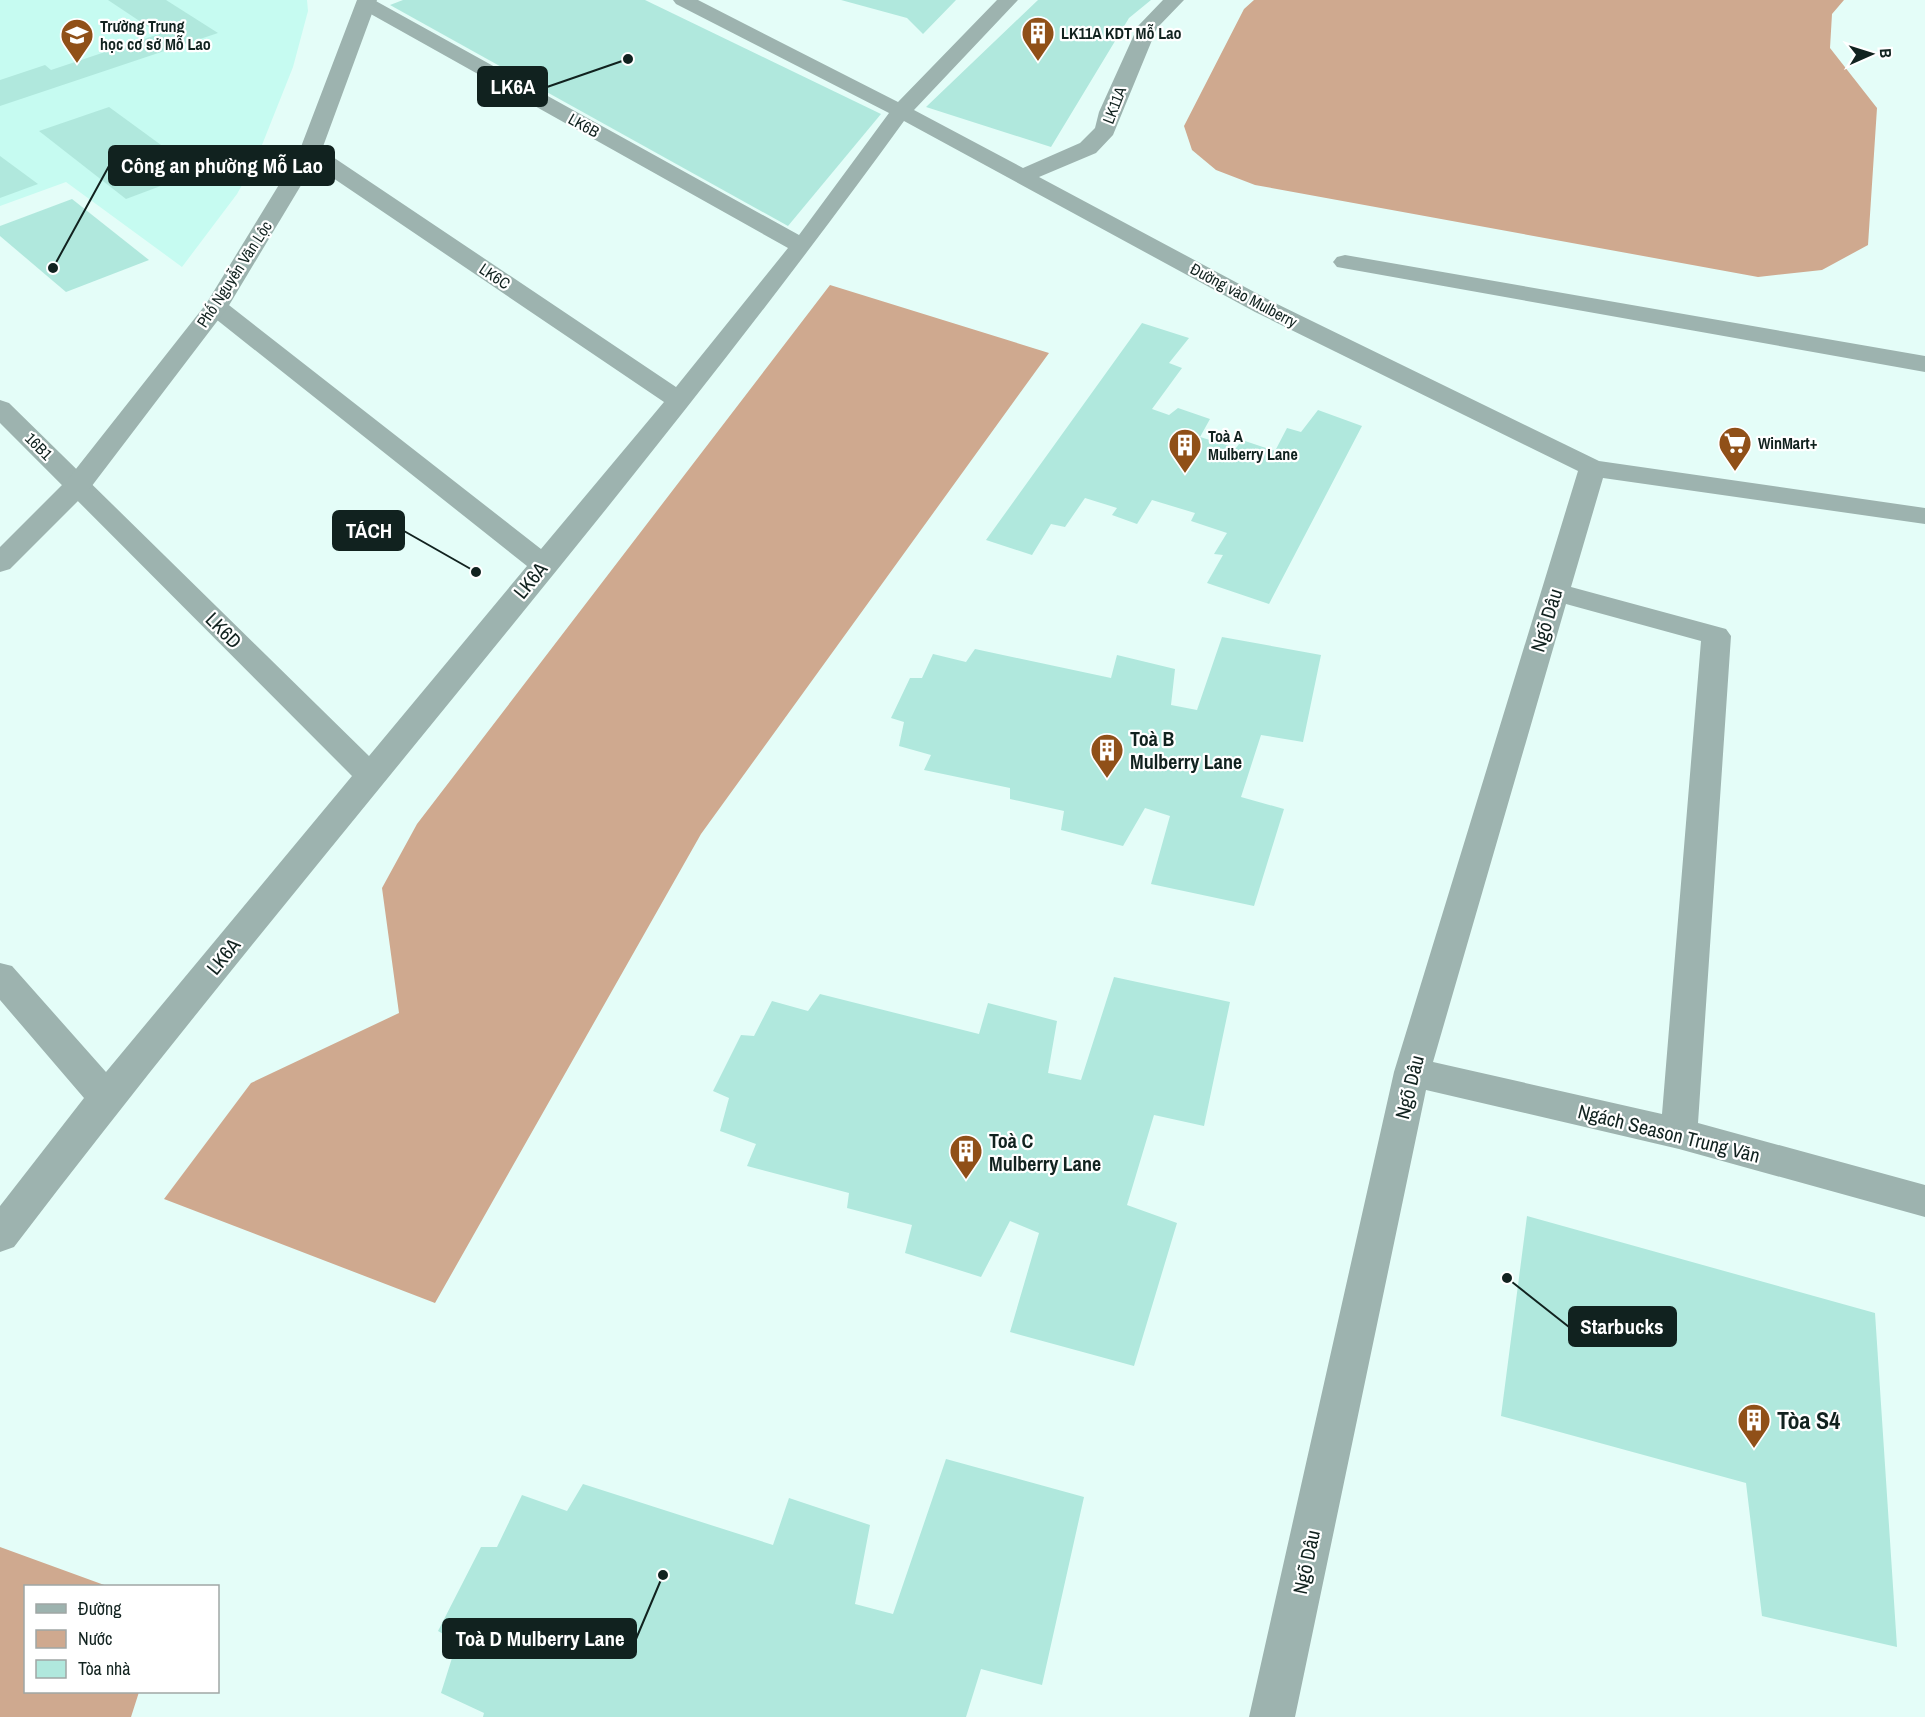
<svg xmlns="http://www.w3.org/2000/svg" width="1925" height="1717" font-family="'Archivo Narrow',sans-serif">
  <rect width="100%" height="100%" fill="#e4fdf8"/>
  <path fill="#c6fbf1" d="M0 0H307L308 11 293 67 256 160 237 194 182 267 66 182 0 206Z"/>
  <g fill="#cfa98f">
    <path d="M1254 0H1844L1832 14 1830 48 1877 108 1868 245 1822 270 1758 277 1255 185 1216 170 1192 150 1184 126 1244 9Z"/>
    <path d="M830 285 1049 353 701 834 435 1303 164 1199 251 1083 399 1013 382 888 417 824Z"/>
    <path d="M0 1547 107 1586H26V1692H139L131 1717H0Z"/>
  </g>
  <g fill="#b0e8dd">
    <path d="M108 0H166L218 33 0 106V80L45 65 51 70 159 34Z"/>
    <path d="M403 0H645L881 114 788 226 390 5Z"/>
    <path d="M841 0H956L923 34 907 18Z"/>
    <path d="M1038 0H1151L1129 18 1051 147 926 107Z"/>
    <path d="M109 107 198 172 126 199 39 131Z"/>
    <path d="M0 156 38 184 0 198Z"/>
    <path d="M72 199 149 260 66 292 0 236V226Z"/>
    <path d="M1142 323 1189 338 1169 363 1182 368 1152 409 1169 415 1178 408 1210 419 1200 437 1236 448 1242 440 1275 451 1287 428 1301 432 1318 410 1362 426 1269 604 1207 583 1223 555 1214 554 1227 533 1191 521 1195 513 1152 500 1137 524 1112 515 1117 508 1085 498 1065 527 1051 524 1032 555 986 540Z"/>
    <path d="M1222 637 1321 655 1303 742 1261 735 1241 797 1284 809 1254 906 1151 884 1170 816 1145 808 1123 846 1061 830 1064 811 1010 799V788L924 770 931 755 899 746 904 722 891 718 910 678H922L933 654 966 662 975 649 1111 678 1117 655 1175 669 1171 705 1197 710Z"/>
    <path d="M1114 977 1230 1002 1204 1126 1154 1115 1127 1205 1177 1223 1134 1366 1010 1332 1039 1233 1010 1221 981 1277 905 1253 912 1225 847 1208 849 1193 747 1166 756 1144 720 1131 729 1098 713 1091 741 1035 754 1036 772 1001 808 1011 820 994 979 1034 988 1003 1057 1021 1048 1073 1081 1080Z"/>
    <path d="M1527 1216 1875 1313 1897 1647 1762 1616 1746 1483 1501 1416Z"/>
    <path d="M946 1459 1084 1497 1042 1685 981 1669 966 1717H483L484 1713 441 1693 457 1642 438 1631 481 1547H497L522 1495 567 1511 583 1484 773 1545 789 1498 870 1525 855 1604 893 1614Z"/>
  </g>
  <g fill="none" stroke-linecap="round" stroke-linejoin="round">
    <g fill="#9db3af" fill-rule="evenodd">
      <path d="M360 0H374L799 235 889 113 676 4 673 0H698L898 102 997 0H1018L914 110 1023 168 1080 143 1095 128 1099 112 1138 26 1163 0H1184L1157 28 1113 135 1096 153 1039 177 1273 302 1599 461 1925 508V524L1603 478 1571 587 1726 629 1731 636 1698 1123 1925 1185V1217L1679 1149 1426 1090 1295 1717H1249L1394 1072 1578 471 1255 312 904 121C623 509 304 866 14 1247L0 1252V1206L84 1098 0 1000V963L12 966 106 1072 352 776 0 423V400L9 403 369 756 527 566 207 312 204 307 207 302 216 300 225 302 541 549 664 402 302 157 299 152 302 147 310 146 318 147 676 387 788 248 360 8 357 4ZM1566 604 1701 641 1662 1114 1433 1062Z"/>
      <path d="M1345 255 1925 356V372L1337 267 1333 262 1337 257Z"/>
    </g>
    <path fill="#9db3af" fill-rule="evenodd" d="M357 0H377L321 152 228 307 88 491 10 569 0 572V547L68 479 206 304 299 152Z"/>
  </g>
  <defs>
    <symbol id="building-pin" viewBox="-11 -11 22 30"><path d="M0 17L-7.5 6A9.5 9.5 0 1 1 7.5 6Z" fill="#905018" stroke="#fff"/><path d="M-4-6H4V6H1V3H-1V6H-4ZM-2.5-4.3h1.7v1.8h-1.7ZM.8-4.3h1.7v1.8H.8ZM-2.5-1h1.7V.8h-1.7ZM.8-1h1.7V.8H.8Z" fill="#fff"/></symbol>
    <symbol id="school-pin" viewBox="-11 -11 22 30"><path d="M0 17L-7.5 6A9.5 9.5 0 1 1 7.5 6Z" fill="#905018" stroke="#fff"/><path d="M0-5L7-2L0 1L-7-2ZM-4 1L0 2.5L4 1V4Q0 6-4 4Z" fill="#fff"/></symbol>
    <symbol id="supermarket-pin" viewBox="-11 -11 22 30"><path d="M0 17L-7.5 6A9.5 9.5 0 1 1 7.5 6Z" fill="#905018" stroke="#fff"/><path d="M-6-5.5h2.5l.6 2H6L4.5 2H-2.5L-4.4-4H-6ZM-1.5 3.2a1.3 1.3 0 1 0 .1 0ZM3 3.2a1.3 1.3 0 1 0 .1 0Z" fill="#fff"/></symbol>
  </defs>
  <g fill-rule="evenodd">
    <use href="#building-pin" x="1019" y="14" width="38" height="52"/>
    <use href="#school-pin" x="58" y="16" width="38" height="52"/>
    <use href="#supermarket-pin" x="1716" y="424" width="38" height="52"/>
    <use href="#building-pin" x="1166" y="426" width="38" height="52"/>
    <use href="#building-pin" x="1088" y="731" width="38" height="52"/>
    <use href="#building-pin" x="947" y="1132" width="38" height="52"/>
    <use href="#building-pin" x="1735" y="1401" width="38" height="52"/>
  </g>
  <g text-anchor="middle" dominant-baseline="central" stroke-width="4.5" stroke-linejoin="round" paint-order="stroke">
    <g font-size="16" font-weight="bold" fill="#11221f" stroke="#fff" text-anchor="start">
      <text x="100" y="26">Trường Trung<tspan x="100" dy="18">học cơ sở Mỗ Lao</tspan></text>
      <text x="1061" y="33">LK11A KDT Mỗ Lao</text>
      <text x="1208" y="436">Toà A<tspan x="1208" dy="18">Mulberry Lane</tspan></text>
      <text x="1758" y="443">WinMart+</text>
    </g>
    <g font-size="16" fill="#11221f" stroke="#fff">
      <text transform="translate(1114 105) rotate(-69)">LK11A</text>
      <text transform="translate(584 125) rotate(29)">LK6B</text>
      <text transform="translate(234 274) rotate(-57)">Phố Nguyễn Văn Lộc</text>
      <text transform="translate(495 276) rotate(34)">LK6C</text>
      <text transform="translate(1244 295) rotate(28)">Đường vào Mulberry</text>
      <text transform="translate(39 446) rotate(45)">16B1</text>
    </g>
    <g font-size="20" fill="#11221f" stroke="#fff">
      <text transform="translate(530 580) rotate(-51)">LK6A</text>
      <text transform="translate(1546 620) rotate(-73)">Ngõ Dâu</text>
      <text transform="translate(224 630) rotate(45)">LK6D</text>
      <text transform="translate(223 956) rotate(-51)">LK6A</text>
      <text transform="translate(1409 1087) rotate(-76)">Ngõ Dâu</text>
      <text transform="translate(1669 1133) rotate(14)">Ngách Season Trung Văn</text>
      <text transform="translate(1306 1562) rotate(-78)">Ngõ Dâu</text>
    </g>
    <g font-size="20" font-weight="bold" fill="#11221f" stroke="#fff" text-anchor="start">
      <text x="1130" y="738">Toà B<tspan x="1130" dy="23">Mulberry Lane</tspan></text>
      <text x="989" y="1140">Toà C<tspan x="989" dy="23">Mulberry Lane</tspan></text>
    </g>
    <g font-size="24" font-weight="bold" fill="#11221f" stroke="#fff" text-anchor="start">
      <text x="1777" y="1420">Tòa S4</text>
    </g>
  </g>
  <path fill="none" stroke="#11221f" stroke-width="2" d="M628 59L547 87M53 268L109 166M476 572L404 531M1507 1278L1569 1327M663 1575L636 1639"/>
  <g fill="#11221f" stroke="#fff" stroke-width="2">
    <circle cx="628" cy="59" r="6"/>
    <circle cx="53" cy="268" r="6"/>
    <circle cx="476" cy="572" r="6"/>
    <circle cx="1507" cy="1278" r="6"/>
    <circle cx="663" cy="1575" r="6"/>
  </g>
  <g fill="#11221f" stroke="#11221f" stroke-width="2">
    <rect x="478" y="67" width="69" height="39" rx="6"/>
    <rect x="109" y="146" width="225" height="39" rx="6"/>
    <rect x="333" y="511" width="71" height="39" rx="6"/>
    <rect x="1569" y="1307" width="107" height="39" rx="6"/>
    <rect x="443" y="1619" width="193" height="39" rx="6"/>
  </g>
  <g font-size="21" text-anchor="middle" font-weight="bold" fill="#fff">
    <text x="513" y="94">LK6A</text>
    <text x="222" y="173">Công an phường Mỗ Lao</text>
    <text x="369" y="538">TÁCH</text>
    <text x="1622" y="1334">Starbucks</text>
    <text x="540" y="1646">Toà D Mulberry Lane</text>
  </g>
  <rect x="24" y="1585" width="195" height="108" fill="#ffffff" stroke="#a0a7a5" stroke-width="1.5"/>
  <rect x="36" y="1604" width="30" height="9" fill="#9db3af" stroke="#a0a7a5" stroke-width="1.5"/>
  <text x="78" y="1615" font-size="18" fill="#11221f">Đường</text>
  <rect x="36" y="1630" width="30" height="18" fill="#cfa98f" stroke="#a0a7a5" stroke-width="1.5"/>
  <text x="78" y="1645" font-size="18" fill="#11221f">Nước</text>
  <rect x="36" y="1660" width="30" height="18" fill="#b0e8dd" stroke="#a0a7a5" stroke-width="1.5"/>
  <text x="78" y="1675" font-size="18" fill="#11221f">Tòa nhà</text>
  <g transform="translate(1871 54) rotate(87)" stroke="#ffffff" stroke-width="4.5" paint-order="stroke">
  <path d="M0-4.5L10 22L0 15L-10 22Z" fill="#11221f"/>
  <text y="-9" font-size="16" font-weight="bold" text-anchor="middle" fill="#11221f">B</text>
  </g>
</svg>
